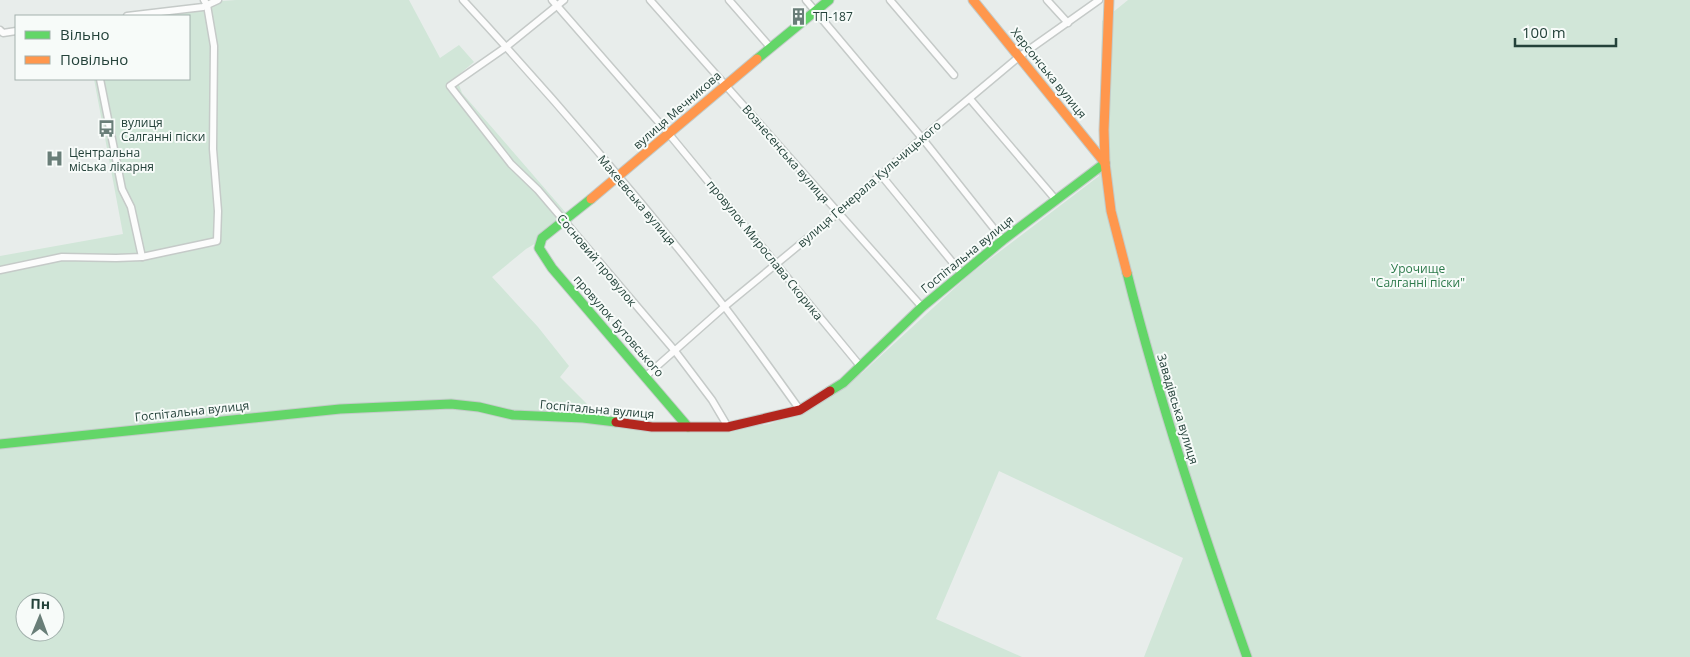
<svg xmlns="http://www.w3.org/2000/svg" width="1690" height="657" font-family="'Open Sans',sans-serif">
  <rect width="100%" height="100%" fill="#e8edeb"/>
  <path fill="#d1e6d8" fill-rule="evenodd" d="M236 0H409L440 58 459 45 474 62 456 77 462 93 573 221 526 249 492 277 538 327 569 366 560 377 601 418 618 413 629 422 730 430 769 424 815 407 862 373 969 275 1099 176 1102 21 1128 0H1690V657H1144L1183 558 999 471 936 619 1022 657H0V256L123 234 94 79H189V16H162L204 10 222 1ZM25 602H55V632H25Z"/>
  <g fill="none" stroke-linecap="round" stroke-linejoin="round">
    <defs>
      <g id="street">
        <path d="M463 0C554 98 641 200 724 306 750 340 775 375 800 410"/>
        <path d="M552 0 669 134 861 367"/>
        <path d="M564 0 506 47 450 86 511 164 538 190 675 351 712 400 728 427"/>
        <path d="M650 0 922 307"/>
        <path d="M729 0 770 47"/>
        <path d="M806 0 922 138 1003 240"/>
        <path d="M890 0 954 75"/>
        <path d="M1047 0 1068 23"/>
        <path d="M127 16 203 7 218 0"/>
        <path d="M0 30 3 33 16 31"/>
        <path d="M100 79 122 189 131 207 142 257"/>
        <path d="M970 99 1056 200"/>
        <path d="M881 175 962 274"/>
        <path d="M0 270 62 257 116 258 142 257 217 241 218 211 213 149 214 46 207 5 204 0"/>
        <path d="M646 376 724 307 838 213 922 138 1020 56 1099 0"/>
      </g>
      <g id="fast">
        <path d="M757 59 829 0"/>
        <path d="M591 199 542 238 539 248 552 268 688 427"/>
        <path d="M1127 273C1160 404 1202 530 1247 657"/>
        <path d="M830 391 843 383 922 307 1003 240 1105 163"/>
        <path d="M0 444 340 409 451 404 479 407 513 415 583 418 616 422"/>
      </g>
      <g id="slow">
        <path d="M973 0 1105 163"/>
        <path d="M1109 0 1104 130 1105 163 1111 211 1127 273"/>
        <path d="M591 199 757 59"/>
      </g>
      <path id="jam" d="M616 422 652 427H728L800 410 830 391"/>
    </defs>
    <use href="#street" stroke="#c5cac8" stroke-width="9"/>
    <use href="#fast" stroke="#c3cbc8" stroke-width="11"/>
    <use href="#slow" stroke="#c3cbc8" stroke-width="11"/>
    <use href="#jam" stroke="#c3cbc8" stroke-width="11"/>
    <use href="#street" stroke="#fcfcfc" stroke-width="6"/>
    <use href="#fast" stroke="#63d668" stroke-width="9"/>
    <use href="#slow" stroke="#ff974d" stroke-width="9"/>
    <use href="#jam" stroke="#b3261e" stroke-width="9"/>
  </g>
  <defs>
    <symbol id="building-bare" viewBox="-9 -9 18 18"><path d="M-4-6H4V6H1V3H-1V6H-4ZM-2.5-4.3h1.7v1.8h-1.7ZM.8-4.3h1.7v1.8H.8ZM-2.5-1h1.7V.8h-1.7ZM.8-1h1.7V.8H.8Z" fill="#697e78" stroke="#f7fbf9" stroke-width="2.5" paint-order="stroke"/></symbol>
    <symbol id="bus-bare" viewBox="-9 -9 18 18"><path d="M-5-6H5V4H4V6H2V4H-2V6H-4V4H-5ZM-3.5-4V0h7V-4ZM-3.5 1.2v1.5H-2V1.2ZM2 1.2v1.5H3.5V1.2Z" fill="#697e78" stroke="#f7fbf9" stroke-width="2.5" paint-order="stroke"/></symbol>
    <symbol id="hospital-bare" viewBox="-9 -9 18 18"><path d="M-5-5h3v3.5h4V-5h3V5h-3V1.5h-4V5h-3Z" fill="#697e78" stroke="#f7fbf9" stroke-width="2.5" paint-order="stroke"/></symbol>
  </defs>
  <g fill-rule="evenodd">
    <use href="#building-bare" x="786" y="4" width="25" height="25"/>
    <use href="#bus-bare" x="94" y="116" width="25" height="25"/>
    <use href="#hospital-bare" x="42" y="146" width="25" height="25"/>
  </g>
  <g text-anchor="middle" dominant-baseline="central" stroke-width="4" stroke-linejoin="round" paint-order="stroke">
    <g font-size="12" fill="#24423a" stroke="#f7fbf9" text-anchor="start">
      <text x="813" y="16">ТП-187</text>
      <text x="121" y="122">вулиця<tspan x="121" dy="14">Салганні піски</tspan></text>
      <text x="69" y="152">Центральна<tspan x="69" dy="14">міська лікарня</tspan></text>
    </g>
    <g font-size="12" fill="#24423a" stroke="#f7fbf9">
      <text transform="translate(1049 73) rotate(51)">Херсонська вулиця</text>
      <text transform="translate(677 110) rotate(-41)">вулиця Мечникова</text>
      <text transform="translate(786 154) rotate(49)">Вознесенська вулиця</text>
      <text transform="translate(869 184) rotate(-41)">вулиця Генерала Кульчицького</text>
      <text transform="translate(637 200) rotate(50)">Макеєвська вулиця</text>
      <text transform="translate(765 250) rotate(51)">провулок Мирослава Скорика</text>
      <text transform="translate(967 254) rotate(-39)">Госпітальна вулиця</text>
      <text transform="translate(597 260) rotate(50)">Сосновий провулок</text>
      <text transform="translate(619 326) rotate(49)">провулок Бутовського</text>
      <text transform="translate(597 409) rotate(5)">Госпітальна вулиця</text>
      <text transform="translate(1178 409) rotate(73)">Завадівська вулиця</text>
      <text transform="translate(192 411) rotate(-6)">Госпітальна вулиця</text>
    </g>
    <g font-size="12" fill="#2d7a4b" stroke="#f7fbf9">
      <text x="1418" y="268">Урочище<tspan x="1418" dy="14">"Салганні піски"</tspan></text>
    </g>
  </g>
  <rect x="15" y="15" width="175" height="65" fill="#f7fbf9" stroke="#a3b1ad"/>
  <rect x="25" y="31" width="25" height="8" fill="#63d668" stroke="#a3b1ad"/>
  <text x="60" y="40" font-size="15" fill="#24423a">Вільно</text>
  <rect x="25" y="56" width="25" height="8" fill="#ff974d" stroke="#a3b1ad"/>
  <text x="60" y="65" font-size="15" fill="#24423a">Повільно</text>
  <g transform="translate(40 617) rotate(1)"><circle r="24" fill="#f7fbf9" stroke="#a3b1ad"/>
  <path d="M0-4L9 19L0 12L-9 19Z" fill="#697e78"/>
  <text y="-8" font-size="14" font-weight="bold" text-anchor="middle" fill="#24423a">Пн</text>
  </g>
  <path d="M1515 38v8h101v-8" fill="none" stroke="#24423a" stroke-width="2.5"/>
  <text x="1522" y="38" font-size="15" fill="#24423a" stroke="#f7fbf9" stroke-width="4" paint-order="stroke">100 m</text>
</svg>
